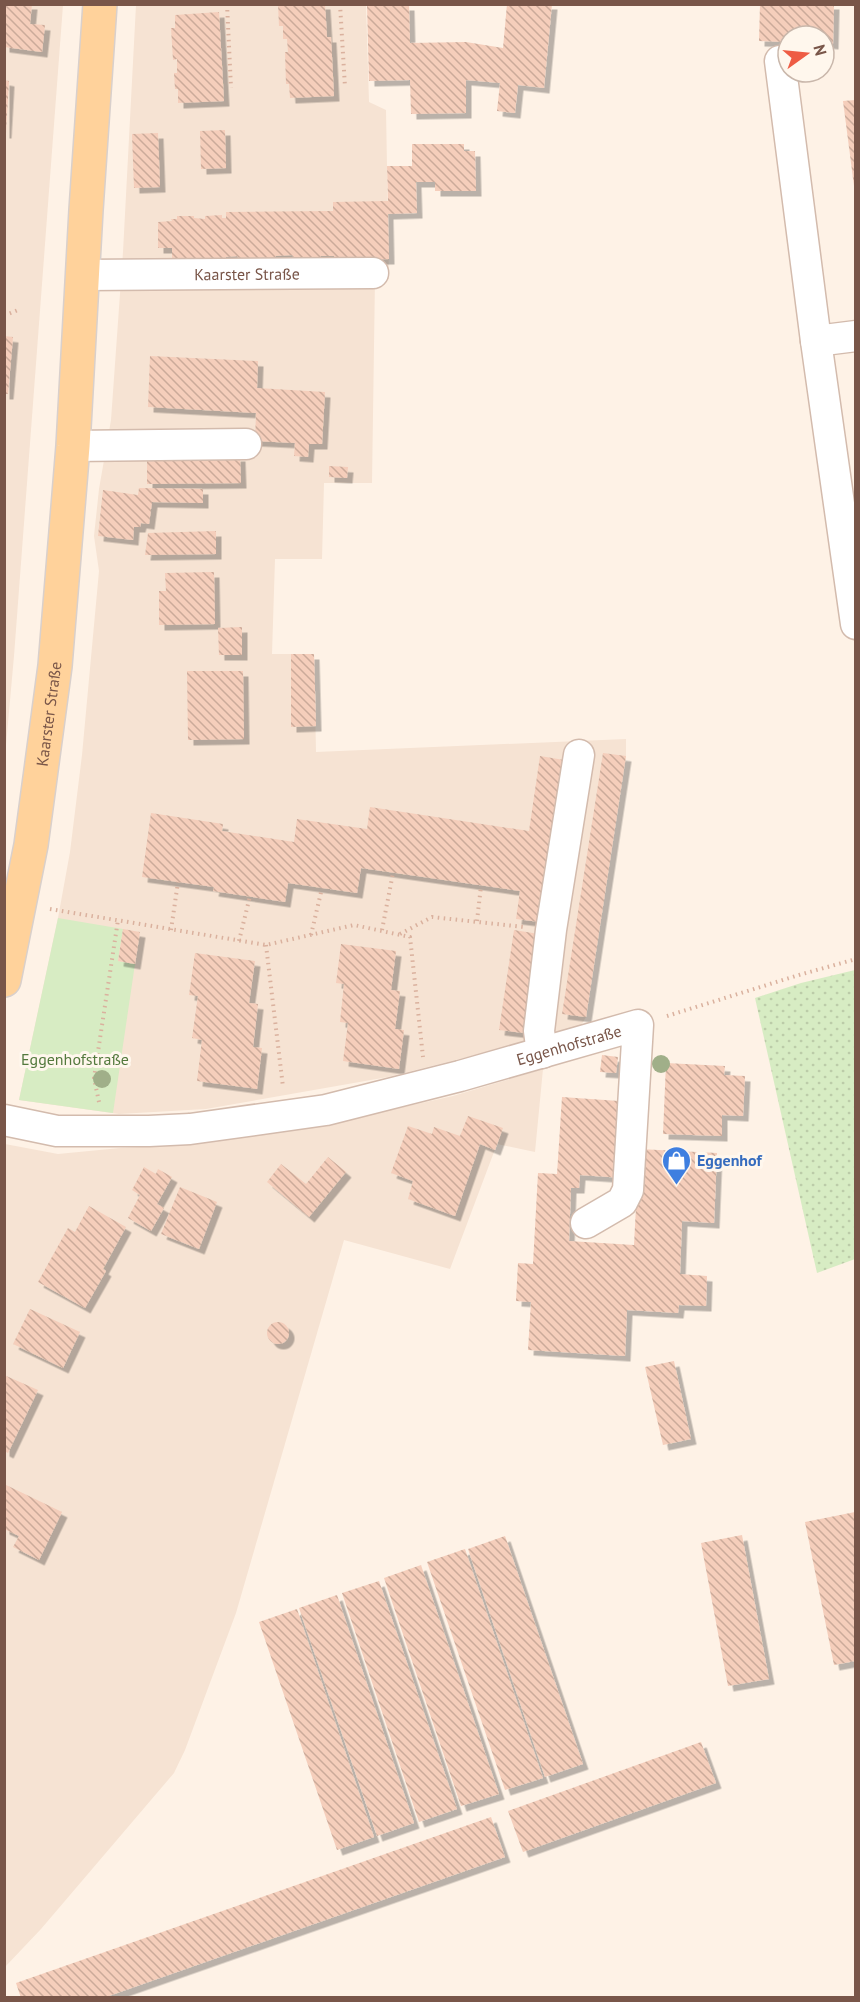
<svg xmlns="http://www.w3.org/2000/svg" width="860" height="2002" font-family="'PT Sans',sans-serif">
  <defs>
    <pattern id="grass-dots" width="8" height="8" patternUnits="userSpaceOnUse" patternTransform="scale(1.5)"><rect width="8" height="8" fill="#d7ecc3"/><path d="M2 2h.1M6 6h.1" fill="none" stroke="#bccca9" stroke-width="1.8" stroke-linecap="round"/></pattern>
    <pattern id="building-back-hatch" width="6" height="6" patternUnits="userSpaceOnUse" patternTransform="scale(1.5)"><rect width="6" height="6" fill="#f5cebb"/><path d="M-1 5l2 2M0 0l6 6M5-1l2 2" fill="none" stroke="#cbaa9a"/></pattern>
    <filter id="shadow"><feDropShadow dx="5.5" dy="5.5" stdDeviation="0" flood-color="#0004"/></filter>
  </defs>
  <rect width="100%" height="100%" fill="#fef2e6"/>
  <g fill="#f6e3d3">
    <path d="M5 5H63L14 656 5 756Z"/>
    <path d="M136 5H366L369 102 386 110 389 279 375 278 372 483H324L322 559H275L272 654H314L316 752 626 739V756L586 1017 579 1029 388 1077 206 1109 119 1114 19 1100 58 918 70 852 82 755 99 571 94 536 99 489 111 420 123 252Z"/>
    <path d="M543 1069 535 1152 497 1144 450 1269 344 1240 236 1613 185 1750 174 1773 41 1929 5 1967V1144L58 1154 120 1148 196 1144 309 1128 453 1096Z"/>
  </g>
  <path fill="url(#grass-dots)" d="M855 970V1259L817 1273 755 998 801 983Z"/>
  <path fill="#d7ecc3" d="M58 918 123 929 118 961 135 964 113 1113 19 1100Z"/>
  <g fill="url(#building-back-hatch)" filter="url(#shadow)">
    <path d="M4 4H32L30 24 45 25 42 52 4 47Z"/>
    <path d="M278 4H325L327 37H331L334 96 290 98 289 84H286L285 52H288L287 39H283V26H279Z"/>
    <path d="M507 4H552L544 88 518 85 515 113 497 111 500 83 466 80V113L411 114 410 80 369 81 367 5H409L410 43 466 42 503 48Z"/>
    <path d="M760 4H834L833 44 824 43V36H788V42L759 41Z"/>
    <path d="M219 12 224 101 178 103V89H175L174 73H177V59L173 60 171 28H175V15Z"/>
    <path d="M4 80 9 81 6 133H4Z"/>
    <path d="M855 100V186H854L843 101Z"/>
    <path d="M225 130 226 168 201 169 200 131Z"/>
    <path d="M158 133 160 187 134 188 132 134Z"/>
    <path d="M412 144H464V151H475L476 191H435V182H416L417 213 388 214 389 259 334 260V256H321L317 260H296L292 255 276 256 270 261H241L237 256 226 257V261L172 262V248H158V222L172 221 171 219H177V216H194V218L205 219V216L222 215V218H226V212L333 211V202L388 201 387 166H412Z"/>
    <path d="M4 336 13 337 8 394H4Z"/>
    <path d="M150 356 258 361 257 388 325 392 322 444H309L308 457 294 456 295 443 255 441 256 413 148 407Z"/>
    <path d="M240 456 241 483 147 484V458Z"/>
    <path d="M329 466 348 467 347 478 329 477Z"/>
    <path d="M139 488 203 489V503L152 502 149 524 141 523 140 527H134L133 540 98 536 103 490 138 495Z"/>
    <path d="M216 531V554L145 555 148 533Z"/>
    <path d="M214 572 215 624 159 625V591H166L165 573Z"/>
    <path d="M242 627V655H219L218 628Z"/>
    <path d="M291 654H314L316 726 291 727Z"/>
    <path d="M187 671H243L244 739 188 740Z"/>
    <path d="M603 753 626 756 586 1017 562 1014Z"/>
    <path d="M540 756 564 760 540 922 516 919 520 891 361 868 357 893 288 883 285 902 213 891 214 887 142 877 151 813 223 824 222 831 294 842 297 819 367 829 370 807 529 831Z"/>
    <path d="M123 929 140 932 135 964 118 961Z"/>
    <path d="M514 930 539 934 524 1033 499 1030Z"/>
    <path d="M341 944 396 951 391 990 400 991 395 1029 404 1030 399 1069 343 1061 348 1023 340 1022 344 984 336 983Z"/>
    <path d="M195 953 255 961 249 1003 258 1004 253 1047 262 1048 257 1089 197 1081 202 1040 192 1038 198 996 189 995Z"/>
    <path d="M602 1055 618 1057 616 1073 600 1072Z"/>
    <path d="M666 1063 725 1066 724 1075 745 1076 743 1116 722 1115V1136L663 1134Z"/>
    <path d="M562 1097 619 1101 623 1178 580 1175 579 1188H571L569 1241 634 1245 639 1149 717 1153 714 1223 682 1221 680 1274 707 1276 706 1306 679 1305 678 1313 627 1310 625 1356 528 1350 531 1302 516 1301 518 1263 533 1264 538 1173 557 1174Z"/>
    <path d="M468 1116 503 1128 495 1150 480 1144 455 1216 408 1199 413 1181 391 1173 408 1126 432 1134 434 1127 460 1136Z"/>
    <path d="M328 1157 346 1172 309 1217 267 1182 281 1164 306 1184Z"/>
    <path d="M144 1167 156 1174 158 1169 172 1177 157 1204 164 1208 151 1231 128 1218 140 1195 132 1190Z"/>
    <path d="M180 1187 217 1202 199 1249 161 1234Z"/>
    <path d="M89 1206 126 1227 103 1269 106 1271 85 1308 38 1282 68 1228 75 1232Z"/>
    <path d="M30 1309 80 1332 63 1368 13 1344Z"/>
    <circle cx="278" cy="1333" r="11"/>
    <path d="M674 1361 691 1439 663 1445 645 1367Z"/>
    <path d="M4 1375 38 1390 8 1453 4 1451Z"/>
    <path d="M4 1484 62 1512 39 1560 13 1547 19 1536 4 1529Z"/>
    <path d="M855 1512V1661L834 1665 805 1522Z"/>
    <path d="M742 1535 769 1679 728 1686 701 1543Z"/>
    <path d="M505 1536 583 1764 545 1777 468 1549Z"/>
    <path d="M465 1549 543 1778 505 1790 427 1562Z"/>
    <path d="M421 1565 499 1794 461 1806 384 1578Z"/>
    <path d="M379 1581 457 1809 419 1822 342 1593Z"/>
    <path d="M337 1595 414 1823 377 1836 299 1608Z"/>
    <path d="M297 1609 374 1837 337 1850 259 1622Z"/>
    <path d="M701 1742 716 1783 523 1852 508 1811Z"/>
    <path d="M491 1817 505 1857 103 1998H21L16 1983Z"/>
  </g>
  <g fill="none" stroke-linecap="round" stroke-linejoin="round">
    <defs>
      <g id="minor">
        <path d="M780 61 816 341 856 624"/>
        <path id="s1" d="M83 275 373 273"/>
        <path d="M816 341 856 336"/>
        <path d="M73 446 246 444"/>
        <path d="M542 1053 539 1031 551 930 579 755"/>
        <path id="s2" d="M4 1120 57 1131H149L190 1129 326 1110 460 1076 638 1025 628 1190 622 1202 586 1223"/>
      </g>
      <g id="major">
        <path id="s3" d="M4 980 31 845 55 666 73 446 86 210 100 4"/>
      </g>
    </defs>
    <use href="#minor" stroke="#d3bbad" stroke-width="33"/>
    <use href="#major" stroke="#d9d0cc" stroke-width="36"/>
    <g stroke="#dab19e" stroke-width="4" stroke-dasharray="1.5 4.5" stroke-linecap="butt">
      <path d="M227 4 231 88"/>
      <path d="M340 4 345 87"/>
      <path d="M4 313 8 314 18 310"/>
      <path d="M50 909 266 945 354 925 410 937 423 1057"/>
      <path d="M477 921 481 886"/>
      <path d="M171 930 178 882"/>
      <path d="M382 930 393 873"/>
      <path d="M400 934 432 917 524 927"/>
      <path d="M311 935 322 888"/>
      <path d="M239 941 250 896"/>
      <path d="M266 945 283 1087"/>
      <path d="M667 1016 799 975 856 959"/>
      <path d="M99 1102 94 1078 118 920"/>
    </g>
    <use href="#minor" stroke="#fff" stroke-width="30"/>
    <use href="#major" stroke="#ffd29b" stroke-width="33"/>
  </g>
  <g fill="#a0af89">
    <circle cx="661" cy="1064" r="9"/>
    <circle cx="102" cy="1079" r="9"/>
  </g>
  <defs>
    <symbol id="shop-pin" viewBox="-11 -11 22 30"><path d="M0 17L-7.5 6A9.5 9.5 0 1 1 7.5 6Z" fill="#3f7fe0" stroke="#fff7ed"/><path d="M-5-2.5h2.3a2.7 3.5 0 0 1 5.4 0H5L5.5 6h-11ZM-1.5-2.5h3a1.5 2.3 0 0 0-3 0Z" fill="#fff"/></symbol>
  </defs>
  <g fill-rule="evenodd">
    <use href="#shop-pin" x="660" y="1144" width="33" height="45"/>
  </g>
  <g text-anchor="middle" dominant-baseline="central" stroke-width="6" stroke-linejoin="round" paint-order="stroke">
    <g font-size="16" fill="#795649" stroke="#fff7ed">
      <text stroke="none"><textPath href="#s1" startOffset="164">Kaarster Straße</textPath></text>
      <text stroke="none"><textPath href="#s3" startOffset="270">Kaarster Straße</textPath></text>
      <text stroke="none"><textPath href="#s2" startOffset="576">Eggenhofstraße</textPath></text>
    </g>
    <g font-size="16" fill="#53793d" stroke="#fff7ed">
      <text x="75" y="1059">Eggenhofstraße</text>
    </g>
    <g font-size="16" font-weight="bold" fill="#366cbe" stroke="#fff7ed" text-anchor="start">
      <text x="697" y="1160">Eggenhof</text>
    </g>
  </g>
  <rect width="860" height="2002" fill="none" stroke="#795649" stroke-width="12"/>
  <g transform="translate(806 54) rotate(75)"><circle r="28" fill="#fff7ed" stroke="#c9b7ab" stroke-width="1.5"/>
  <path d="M0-4.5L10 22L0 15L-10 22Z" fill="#ee5c44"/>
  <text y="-9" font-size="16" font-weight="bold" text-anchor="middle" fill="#795649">N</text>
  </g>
</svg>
